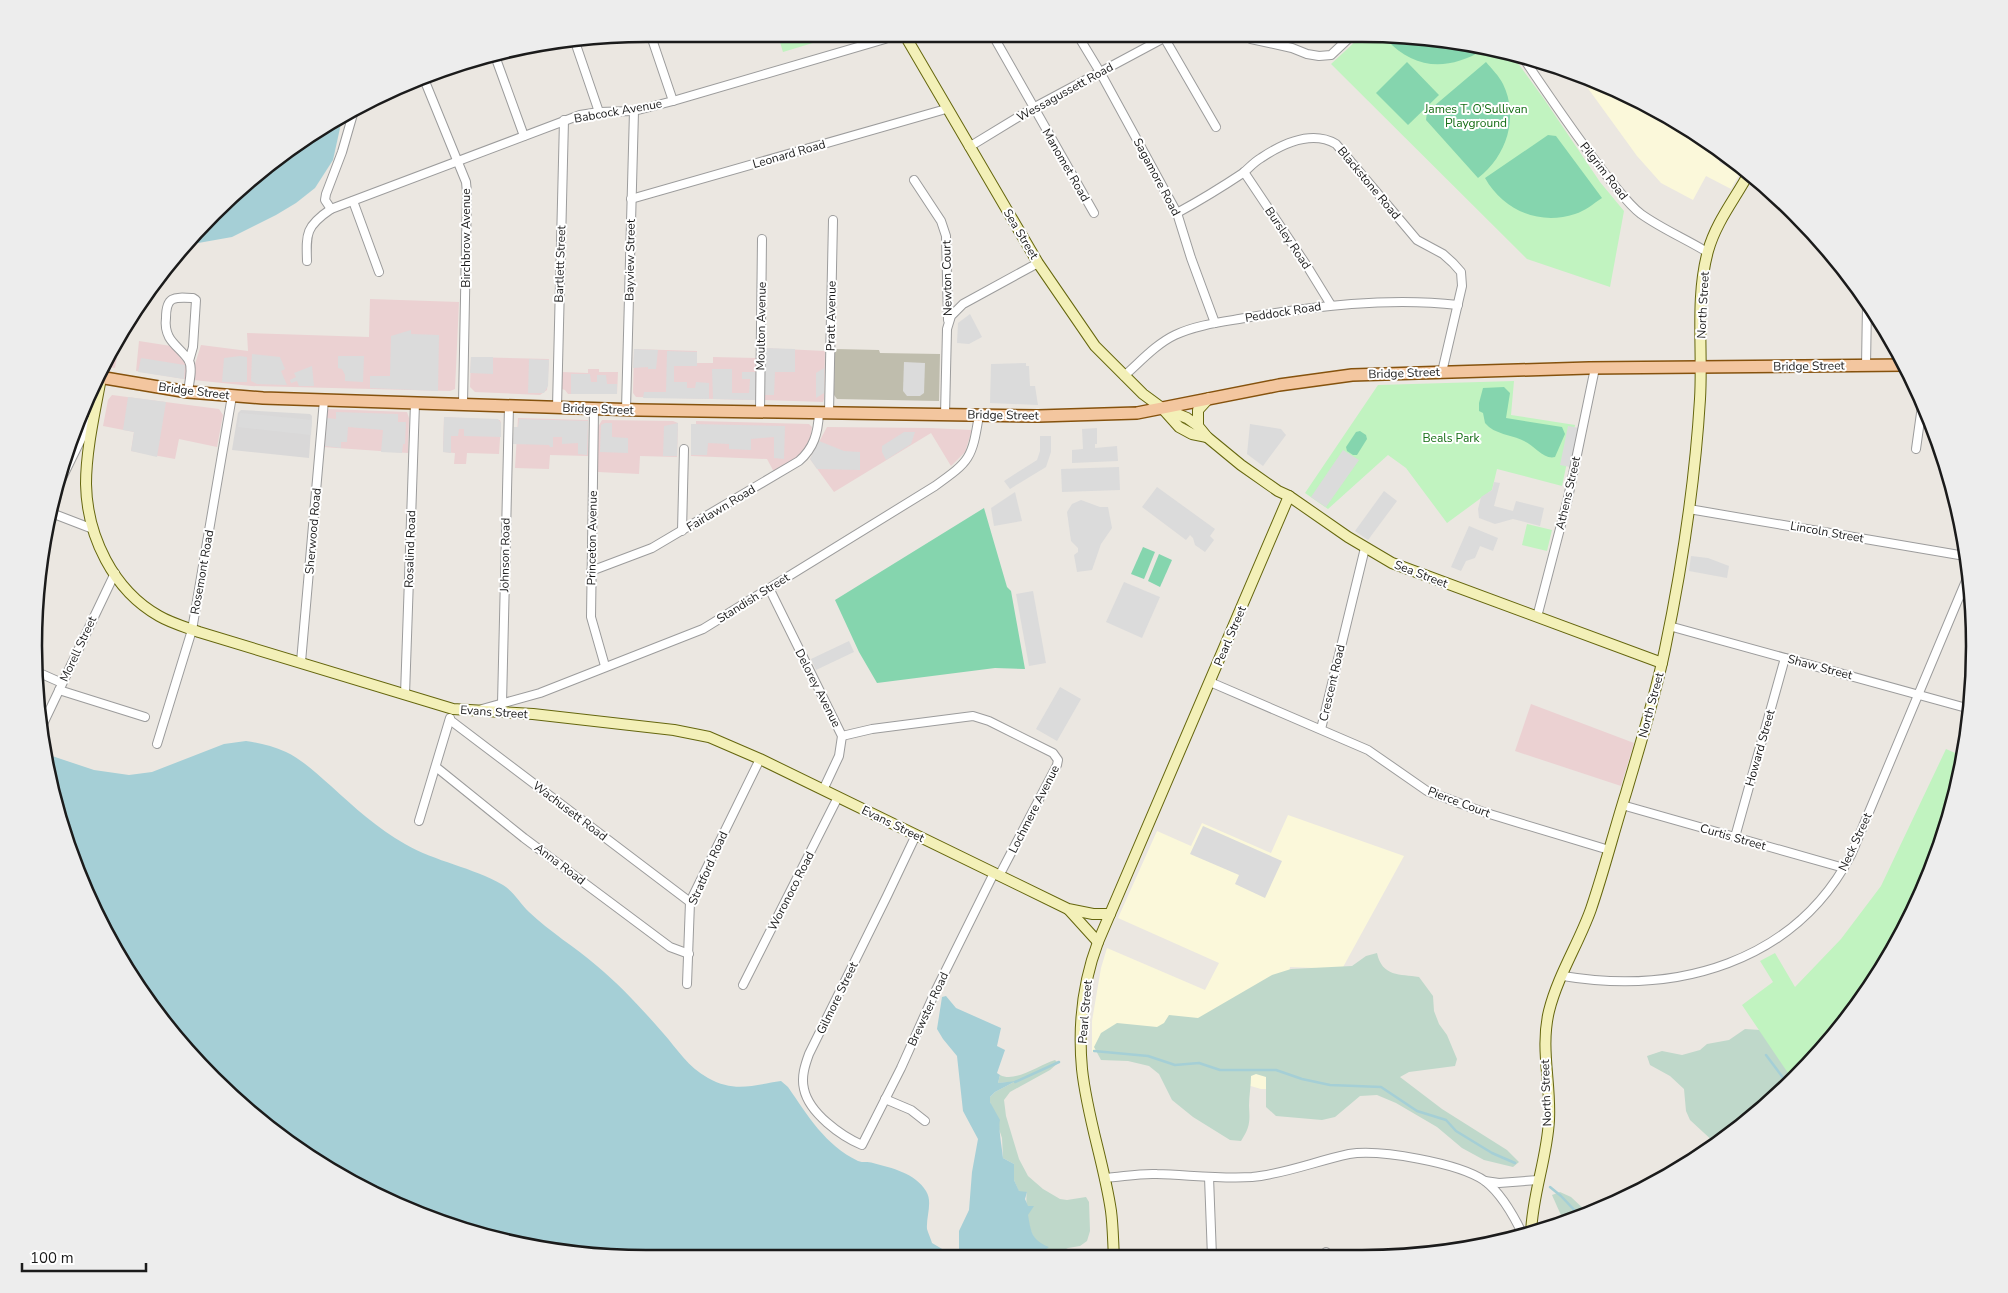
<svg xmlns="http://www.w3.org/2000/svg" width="2008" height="1293" font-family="'Nunito Sans',sans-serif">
  <rect width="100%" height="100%" fill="#ebe7e1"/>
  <path fill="#d9d8d8" d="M241 410 310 414 312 416 309 458 232 450 238 413Z"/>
  <g fill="#ebd1d2">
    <path d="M370 299 459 302 455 389 450 391 251 386 184 379 136 371 139 341 171 346 185 363 195 364 201 345 248 351 247 333 369 337Z"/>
    <path d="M121 334 115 368 104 366 116 340Z"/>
    <path d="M763 348 825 351 824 399 823 402 764 400 763 397Z"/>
    <path d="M634 349 697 351V363H713V357L756 358 755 400 636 397 633 393Z"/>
    <path d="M471 357 549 359 547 390 540 395 475 392 470 387Z"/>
    <path d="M588 369H599V372H618L617 394H568L565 390 562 389V372L588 373Z"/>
    <path d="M112 395 219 409 223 415 217 447 179 439 175 459 131 451 134 432 103 426 108 400Z"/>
    <path d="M329 409 407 412 409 418 408 453 323 447 326 411Z"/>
    <path d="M444 417 500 420 501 423 499 454 467 453 466 464H454L455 453 443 452Z"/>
    <path d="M518 418 588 420V456L550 455 549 469 515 468Z"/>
    <path d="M602 420 673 421 678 423 677 457 640 456 639 474 598 472V427Z"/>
    <path d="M696 421 809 424 812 427 811 435 805 450 793 462 774 472 767 459 691 456V424H696Z"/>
    <path d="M827 427 930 428 972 430 965 452 951 466 931 433 834 492 810 459Z"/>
    <path d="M1531 704 1634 743 1621 786 1515 751Z"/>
  </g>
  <g fill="#fbf8da">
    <path d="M1579 76 1596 81 1702 137 1715 147 1720 163 1740 173 1731 189 1706 176 1693 200 1661 183 1637 156Z"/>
    <path d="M1288 815 1404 856 1342 969 1290 967 1269 1089H1261L1216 1076 1218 1068 1092 1052V1021L1101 968 1107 948 1205 990 1219 963 1118 918 1157 831 1191 846 1202 823 1271 853Z"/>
  </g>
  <path fill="#bfbdad" d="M835 349 879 350 880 353 940 354 939 401 837 399 834 395Z"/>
  <g fill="#bfd8ca">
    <path d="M1377 953C1382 977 1400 974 1419 977L1433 996 1434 1011 1439 1024 1447 1035 1457 1059 1455 1066 1409 1072 1400 1077 1442 1109 1507 1150 1519 1162 1513 1167 1484 1160 1462 1148 1437 1127 1396 1103 1377 1095 1360 1096 1335 1117 1322 1120 1276 1116 1266 1107V1077L1256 1074 1251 1076C1251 1086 1249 1096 1249 1106 1250 1122 1250 1127 1241 1141L1230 1140 1193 1117 1172 1100 1159 1074 1149 1066 1128 1061 1101 1060 1094 1047 1101 1033 1117 1023 1157 1027 1164 1023 1169 1015 1198 1018 1272 975 1291 969 1352 966 1366 956Z"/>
    <path d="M1745 1029 1760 1030 1807 1065 1735 1132 1716 1144 1690 1120 1686 1111 1684 1089 1670 1076 1650 1065 1647 1056 1662 1051 1682 1055 1700 1050 1707 1044 1729 1040Z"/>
    <path d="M1055 1060 1058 1063 1050 1070 1010 1092 1004 1100 1006 1116 1019 1159 1028 1176 1043 1189 1060 1199 1067 1200 1086 1197 1089 1202 1090 1231 1087 1241 1080 1246 1068 1248 1052 1256H1042C1043 1246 1034 1240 1031 1231 1028 1224 1025 1200 1027 1192H1019L1014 1180V1164L1003 1158 1002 1138 990 1102V1097L995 1092 1014 1082 998 1083 1000 1075C1015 1083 1039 1065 1055 1060Z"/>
    <path d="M1560 1192 1571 1197 1588 1213 1564 1222 1552 1195Z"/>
  </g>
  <g fill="#c1f3c0">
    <path d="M779 39H826L783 52Z"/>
    <path d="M1358 39H1442L1515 59 1544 99 1600 182 1624 211 1610 287 1527 259 1331 64Z"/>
    <path d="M1514 381 1511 415 1575 425 1562 486 1497 469 1492 490 1447 523 1406 468 1388 455 1328 509 1305 493 1378 385Z"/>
    <path d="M1527 524 1552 530 1547 551 1522 545Z"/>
    <path d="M1946 749 1962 756 1942 843 1892 953 1822 1050 1792 1079 1742 1005 1773 982 1760 961 1775 953 1795 987 1841 939 1881 886Z"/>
  </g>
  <g fill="#85d5ae">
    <path d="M1386 39H1442L1483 50C1448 71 1414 70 1386 39Z"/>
    <path d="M1407 62 1439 95 1408 125 1376 93Z"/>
    <path d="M1486 62C1492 69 1499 76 1503 84 1519 117 1507 156 1478 178L1426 120 1427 112Z"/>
    <path d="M1548 135 1556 136 1602 198C1593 204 1585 211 1575 214 1539 226 1503 210 1485 178Z"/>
    <path d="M1504 387 1510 393 1506 418 1562 427 1565 434 1555 457C1544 460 1535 446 1524 441 1511 434 1495 435 1485 423L1483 413 1479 411V403L1483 388Z"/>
    <path d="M1360 431 1366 435 1367 439 1357 455H1353L1347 451 1346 447 1356 432Z"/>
    <path d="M984 508 1007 587 1011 591 1025 669 995 668 877 683 859 652 835 600Z"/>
    <path d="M1143 547 1155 552 1144 579 1131 574Z"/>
    <path d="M1159 554 1172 560 1160 587 1148 581Z"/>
  </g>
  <g fill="#dbdbdb">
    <path d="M970 314 982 337 969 344 957 343 958 323Z"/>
    <path d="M411 330V334L439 335 438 391 370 388V376H390L391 336Z"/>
    <path d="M763 348 795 349V372H775L774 395H763Z"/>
    <path d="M634 349 658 350 656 369H648V367L633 368Z"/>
    <path d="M667 351 697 352V366H674V382H687V388H695L696 382 709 383V399L643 398 644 392H666Z"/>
    <path d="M252 354 280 357 285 369 281 371 287 385 257 384 251 381Z"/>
    <path d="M240 356 247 357V382H222L224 358Z"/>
    <path d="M338 356H364L363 382 345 381V375L342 369 338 368Z"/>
    <path d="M471 357H493V374L470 373Z"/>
    <path d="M141 358 185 365 184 379 138 372Z"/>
    <path d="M529 359 549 360 548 386 544 393H528Z"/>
    <path d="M904 362 925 363 924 393 920 396H907L903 391Z"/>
    <path d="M1026 363V366H1029L1030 386H1035L1038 405 990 403 991 364Z"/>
    <path d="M312 366 314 386H299L297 381 291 383 290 380 296 377 294 373Z"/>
    <path d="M824 368V393L816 398V373Z"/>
    <path d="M712 369H732V393H749L750 379H742V372H756L755 400 713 399Z"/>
    <path d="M571 374H590L591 382H597V375H606L607 384H617V394H571Z"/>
    <path d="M128 397 166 402 157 457 131 451 134 432 123 430Z"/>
    <path d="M336 412 398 414V422H406L405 444H403L402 453 381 452 383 430 348 427 347 442H341V448L325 446 327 418 336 419Z"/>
    <path d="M240 413 312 420 311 435 238 427Z"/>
    <path d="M444 417 498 419 501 423V437L464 436V429H459L458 436H451V453L443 452Z"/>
    <path d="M519 419 588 421 587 455 578 454V443L562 444V437H553V447H550L549 445 513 444 514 427H518Z"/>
    <path d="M605 423H612V437L628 438V453L600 452 601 425Z"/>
    <path d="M678 423 677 456H663L664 426Z"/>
    <path d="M691 424 785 426 784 459 774 458V437L751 439V450L729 449V444L708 443 707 455H691Z"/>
    <path d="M1250 424 1281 429 1286 435 1263 466 1247 454Z"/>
    <path d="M1568 426 1579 428 1570 467 1560 465Z"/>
    <path d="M1097 428V444H1095V448L1117 446 1118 461 1072 463V450L1083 449 1082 429Z"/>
    <path d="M904 432H915L911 444 886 460 882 452V446Z"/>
    <path d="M1040 436H1051V452L1046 467 1010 489 1004 481 1037 460 1040 451Z"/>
    <path d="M819 441 844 451 860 452V470L817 469 810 459Z"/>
    <path d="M1343 450 1359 460 1326 507 1311 497Z"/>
    <path d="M1119 467 1120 490 1062 492 1061 469Z"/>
    <path d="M1494 482 1500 483 1494 506 1513 511 1516 501 1544 508 1540 526 1513 519 1495 524 1479 518 1478 509 1481 497 1492 490Z"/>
    <path d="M1157 487 1215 529 1210 536 1214 540 1205 552 1195 545 1193 538 1190 535 1186 540 1142 507Z"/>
    <path d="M1384 491 1397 501 1368 540 1355 531Z"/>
    <path d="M1015 492 1022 521 994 526 991 508Z"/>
    <path d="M1081 500 1100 507H1108L1112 528 1101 544 1092 570 1077 572 1074 555 1078 552V548L1071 541 1067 512 1072 504Z"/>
    <path d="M1469 526 1498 538 1493 551 1480 546 1475 558 1466 561 1461 571 1451 567Z"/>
    <path d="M1691 556 1708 558 1729 566 1727 578 1689 571Z"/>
    <path d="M1124 582 1160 597 1142 638 1106 622Z"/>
    <path d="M1033 591 1046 663 1029 666 1016 594Z"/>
    <path d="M849 641 854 652 816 670 811 659Z"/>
    <path d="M1060 687 1081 699 1057 741 1036 729Z"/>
    <path d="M1203 826 1282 861 1265 898 1235 884 1239 875 1190 854Z"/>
  </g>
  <g fill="#a5cfd6">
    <path d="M342 119 333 160 315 188 296 203 276 215 232 237 187 245 242 186 306 137Z"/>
    <path d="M246 741C259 743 273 746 286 752 303 760 317 774 331 786 354 807 378 829 405 844 436 862 472 867 503 885 513 891 520 903 529 912 550 932 575 947 597 966 621 986 643 1010 663 1033 678 1050 688 1067 708 1078 735 1093 753 1085 781 1081L788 1087C808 1116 825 1145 858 1161 863 1163 868 1161 873 1163 892 1168 915 1173 926 1191 933 1202 926 1216 927 1229 928 1233 931 1239 932 1243L954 1256 567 1254 412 1212 340 1177 243 1107 186 1050 116 953 55 805 46 754 94 770 129 775 152 772 224 744Z"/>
    <path d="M946 996 956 1008 1001 1028 997 1046 1005 1050 997 1073 1000 1075 998 1083 1016 1081 995 1092 990 1097V1102L1000 1120C998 1127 1002 1148 1003 1158L1014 1164V1180L1019 1191 1027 1192 1025 1199 1028 1206H1034L1028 1215C1031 1231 1031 1240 1049 1247L1042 1252V1256H959V1231L969 1210 972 1172 978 1139 963 1111 957 1056 943 1039 937 1029 942 997Z"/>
  </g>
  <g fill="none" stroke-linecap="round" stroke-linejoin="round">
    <g stroke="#a5cfd6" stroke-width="2.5">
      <path d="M1094 1051 1148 1056 1175 1065 1199 1063 1220 1070H1276L1302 1079 1330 1085 1381 1087 1417 1111 1446 1120 1456 1131 1492 1153 1515 1163"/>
      <path d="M1766 1055 1787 1083"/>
      <path d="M1015 1082 1059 1062"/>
      <path d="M1550 1187 1561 1196 1580 1216"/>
    </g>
    <defs>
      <g id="street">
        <path d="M574 39 599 112"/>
        <path d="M652 39 673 101"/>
        <path d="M995 39 1094 213"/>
        <path d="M1080 39 1100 72 1177 213 1191 258 1215 323"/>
        <path d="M1165 39 1216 127"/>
        <path d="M1251 39 1292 48 1307 54 1319 56 1331 55 1348 39"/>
        <path d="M495 56 524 136"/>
        <path d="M1526 62C1553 102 1580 142 1610 180 1620 192 1629 205 1641 214 1662 229 1686 239 1707 252"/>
        <path d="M424 79 466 182 467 193 463 404"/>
        <path d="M969 147 1033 108 1162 39"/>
        <path d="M1244 172 1307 266 1331 305"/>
        <path d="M914 180 941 221 946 236 948 320"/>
        <path d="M631 199 946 109"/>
        <path d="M353 201 379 272"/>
        <path d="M331 209 325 200 326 194 342 152 353 114"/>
        <path d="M1177 213C1199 201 1222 187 1243 173 1249 168 1254 162 1261 158 1282 144 1312 130 1336 144L1417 240 1443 254 1453 263 1461 272 1462 286 1442 372"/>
        <path d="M307 261C306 233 306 226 331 209L580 115 599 112 634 111 673 101 885 39"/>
        <path d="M1866 366 1867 305"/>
        <path d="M1124 376C1140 362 1156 344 1175 335 1196 325 1222 322 1245 318 1314 306 1389 297 1458 305"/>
        <path d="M188 392C189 383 193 369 189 361 184 352 174 346 169 337 166 331 165 325 166 318 166 296 174 297 193 298L196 300 193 347 189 361"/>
        <path d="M557 407 564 120"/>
        <path d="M594 409 591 617 605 666"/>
        <path d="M626 409 634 111"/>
        <path d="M760 412 762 239"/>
        <path d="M829 412 833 220"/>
        <path d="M945 415 947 329 951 316 963 304 1038 263"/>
        <path d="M1916 449 1922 406"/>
        <path d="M59 484 90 421"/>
        <path d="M1689 509 1965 556"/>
        <path d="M54 514 93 529"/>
        <path d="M682 531 684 449"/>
        <path d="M591 571 652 548 799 461C814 448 818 433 819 413"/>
        <path d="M769 588 842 736 839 756 823 790"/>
        <path d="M1537 617 1568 498 1595 368"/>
        <path d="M1669 626 1970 709"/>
        <path d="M301 662 324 400"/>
        <path d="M35 671 62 683"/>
        <path d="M1210 682 1368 750 1427 791 1483 812 1609 850"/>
        <path d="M59 690 145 717"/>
        <path d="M405 695 415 403"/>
        <path d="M502 704 509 406"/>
        <path d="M482 709 540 693 703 629 935 486C970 461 972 459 979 415"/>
        <path d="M450 720 690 902"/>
        <path d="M42 726 115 573"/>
        <path d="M1321 729 1365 548"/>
        <path d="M842 736 872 729 973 716 989 721 1053 753 1058 760 1057 765 999 876"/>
        <path d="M157 744 192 630 232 396"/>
        <path d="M436 767 524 838 670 947 689 954"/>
        <path d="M1622 805 1844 868"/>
        <path d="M419 821 450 718"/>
        <path d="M916 835 887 896 809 1054C805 1065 801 1077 804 1089 809 1113 841 1136 862 1145L901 1068 936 990 994 873"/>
        <path d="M1735 837 1785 658"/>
        <path d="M1563 976C1677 995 1794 963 1851 855L1968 576"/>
        <path d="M687 984 690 902 760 759"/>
        <path d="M743 985 838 797"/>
        <path d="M885 1099 911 1110 925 1121"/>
        <path d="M1209 1177 1212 1257"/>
        <path d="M1104 1178C1122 1177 1139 1173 1157 1174 1189 1175 1221 1179 1252 1177 1285 1174 1316 1161 1349 1154 1380 1149 1459 1163 1485 1181 1502 1194 1515 1218 1524 1237"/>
        <path d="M1485 1181 1499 1183 1538 1180"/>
        <path d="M1326 1252 1328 1258"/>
      </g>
      <g id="secondary">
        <path d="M907 39 1038 263 1095 346 1143 394 1162 408 1179 427 1192 434 1207 437"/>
        <path d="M101 378C95 411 86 450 86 484 87 536 113 590 159 616 171 623 185 627 199 632L453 709 533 714 674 730 709 737 760 759 1068 909 1093 914H1110"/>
        <path d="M1162 408 1187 418 1198 426 1207 437 1241 465 1278 491 1289 496 1348 537 1392 563 1662 663"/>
        <path d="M1198 426V410L1209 398"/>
        <path d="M1069 910 1098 942"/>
        <path d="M1531 1234C1532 1195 1547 1159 1549 1120 1551 1083 1540 1048 1549 1011 1558 975 1579 943 1591 909 1604 871 1614 831 1626 793 1640 745 1655 698 1665 649 1682 567 1695 482 1700 399 1703 350 1695 298 1708 251 1716 222 1735 199 1749 173"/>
        <path d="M1114 1257C1113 1242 1113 1226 1111 1211 1104 1163 1087 1117 1082 1069 1078 1026 1083 982 1098 942L1289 496"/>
      </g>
      <path id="primary" d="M99 377 188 392 263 398 639 410 1038 416 1137 413 1279 385 1352 375 1589 368 1905 365"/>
    </defs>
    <use href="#street" stroke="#9c9c9c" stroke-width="10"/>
    <use href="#secondary" stroke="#65660e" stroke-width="12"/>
    <use href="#primary" stroke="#85520d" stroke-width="14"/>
    <use href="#street" stroke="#fff" stroke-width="8"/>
    <use href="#secondary" stroke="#f3f0b8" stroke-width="10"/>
    <use href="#primary" stroke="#f3c69f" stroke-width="11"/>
  </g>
  <g text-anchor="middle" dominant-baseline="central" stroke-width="4" stroke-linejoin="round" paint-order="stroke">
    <g font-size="12" fill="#1b1b1b" stroke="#fff">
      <text transform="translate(1065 92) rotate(-29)">Wessagussett Road</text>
      <text transform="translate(618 111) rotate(-10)">Babcock Avenue</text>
      <text transform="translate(789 154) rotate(-16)">Leonard Road</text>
      <text transform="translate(1066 165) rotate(60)">Manomet Road</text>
      <text transform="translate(1604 171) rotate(52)">Pilgrim Road</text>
      <text transform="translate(1157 177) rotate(62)">Sagamore Road</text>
      <text transform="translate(1369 183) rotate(50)">Blackstone Road</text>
      <text transform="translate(1021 234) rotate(59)">Sea Street</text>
      <text transform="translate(466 238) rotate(-90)">Birchbrow Avenue</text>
      <text transform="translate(1288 238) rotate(56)">Bursley Road</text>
      <text transform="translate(630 260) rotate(-89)">Bayview Street</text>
      <text transform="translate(560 264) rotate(-88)">Bartlett Street</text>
      <text transform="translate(947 278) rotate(-91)">Newton Court</text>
      <text transform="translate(1703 305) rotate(-87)">North Street</text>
      <text transform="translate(1283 312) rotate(-9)">Peddock Road</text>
      <text transform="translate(831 316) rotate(-89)">Pratt Avenue</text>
      <text transform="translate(761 326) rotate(-89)">Moulton Avenue</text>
      <text transform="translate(1809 366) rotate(-1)">Bridge Street</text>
      <text transform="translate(1404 373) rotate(-2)">Bridge Street</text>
      <text transform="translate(194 391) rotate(7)">Bridge Street</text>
      <text transform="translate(598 409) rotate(2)">Bridge Street</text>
      <text transform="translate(1003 415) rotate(1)">Bridge Street</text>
      <text transform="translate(1568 493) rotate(-77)">Athens Street</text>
      <text transform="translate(721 508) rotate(-31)">Fairlawn Road</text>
      <text transform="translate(313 531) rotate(-85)">Sherwood Road</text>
      <text transform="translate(1827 532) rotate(10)">Lincoln Street</text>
      <text transform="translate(592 538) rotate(-89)">Princeton Avenue</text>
      <text transform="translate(410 549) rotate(-88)">Rosalind Road</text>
      <text transform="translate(505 555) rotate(-89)">Johnson Road</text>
      <text transform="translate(202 572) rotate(-80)">Rosemont Road</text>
      <text transform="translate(1421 574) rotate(21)">Sea Street</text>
      <text transform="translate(753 598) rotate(-32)">Standish Street</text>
      <text transform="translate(1230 636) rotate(-67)">Pearl Street</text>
      <text transform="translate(78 649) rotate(-65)">Morell Street</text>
      <text transform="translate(1820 667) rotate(15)">Shaw Street</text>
      <text transform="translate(1332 683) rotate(-77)">Crescent Road</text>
      <text transform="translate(818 688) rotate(63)">Delorey Avenue</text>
      <text transform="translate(1651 705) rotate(-75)">North Street</text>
      <text transform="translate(494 712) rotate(4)">Evans Street</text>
      <text transform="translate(1760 748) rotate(-74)">Howard Street</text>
      <text transform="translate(1459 802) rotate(21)">Pierce Court</text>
      <text transform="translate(1034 809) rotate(-63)">Lochmere Avenue</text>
      <text transform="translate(570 811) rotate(37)">Wachusett Road</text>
      <text transform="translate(893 824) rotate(26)">Evans Street</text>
      <text transform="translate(1733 837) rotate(16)">Curtis Street</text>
      <text transform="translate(1855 842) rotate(-65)">Neck Street</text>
      <text transform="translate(560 864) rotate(37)">Anna Road</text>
      <text transform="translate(708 868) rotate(-66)">Stratford Road</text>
      <text transform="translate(791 891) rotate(-63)">Woronoco Road</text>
      <text transform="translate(837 998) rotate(-64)">Gilmore Street</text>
      <text transform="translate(928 1009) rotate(-65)">Brewster Road</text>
      <text transform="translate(1085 1012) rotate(-85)">Pearl Street</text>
      <text transform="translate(1546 1093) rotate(-92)">North Street</text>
    </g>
    <g font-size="12" fill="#156d14" stroke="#fff">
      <text x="1476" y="109">James T. O'Sullivan<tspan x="1476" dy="14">Playground</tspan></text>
      <text x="1451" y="438">Beals Park</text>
    </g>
  </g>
  <path d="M0 0H2008V1293H0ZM646 42H1362A604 604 0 0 1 1966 646V646A604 604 0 0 1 1362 1250H646A604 604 0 0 1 42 646V646A604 604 0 0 1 646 42Z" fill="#ededed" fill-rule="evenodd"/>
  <path fill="none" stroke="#1b1b1b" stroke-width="2.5" d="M646 42H1362A604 604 0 0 1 1966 646V646A604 604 0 0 1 1362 1250H646A604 604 0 0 1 42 646V646A604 604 0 0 1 646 42Z"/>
  <path d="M22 1263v8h124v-8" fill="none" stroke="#1b1b1b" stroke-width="2.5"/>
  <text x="30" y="1263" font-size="15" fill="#1b1b1b" stroke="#ffffff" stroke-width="4" paint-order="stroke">100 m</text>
</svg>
